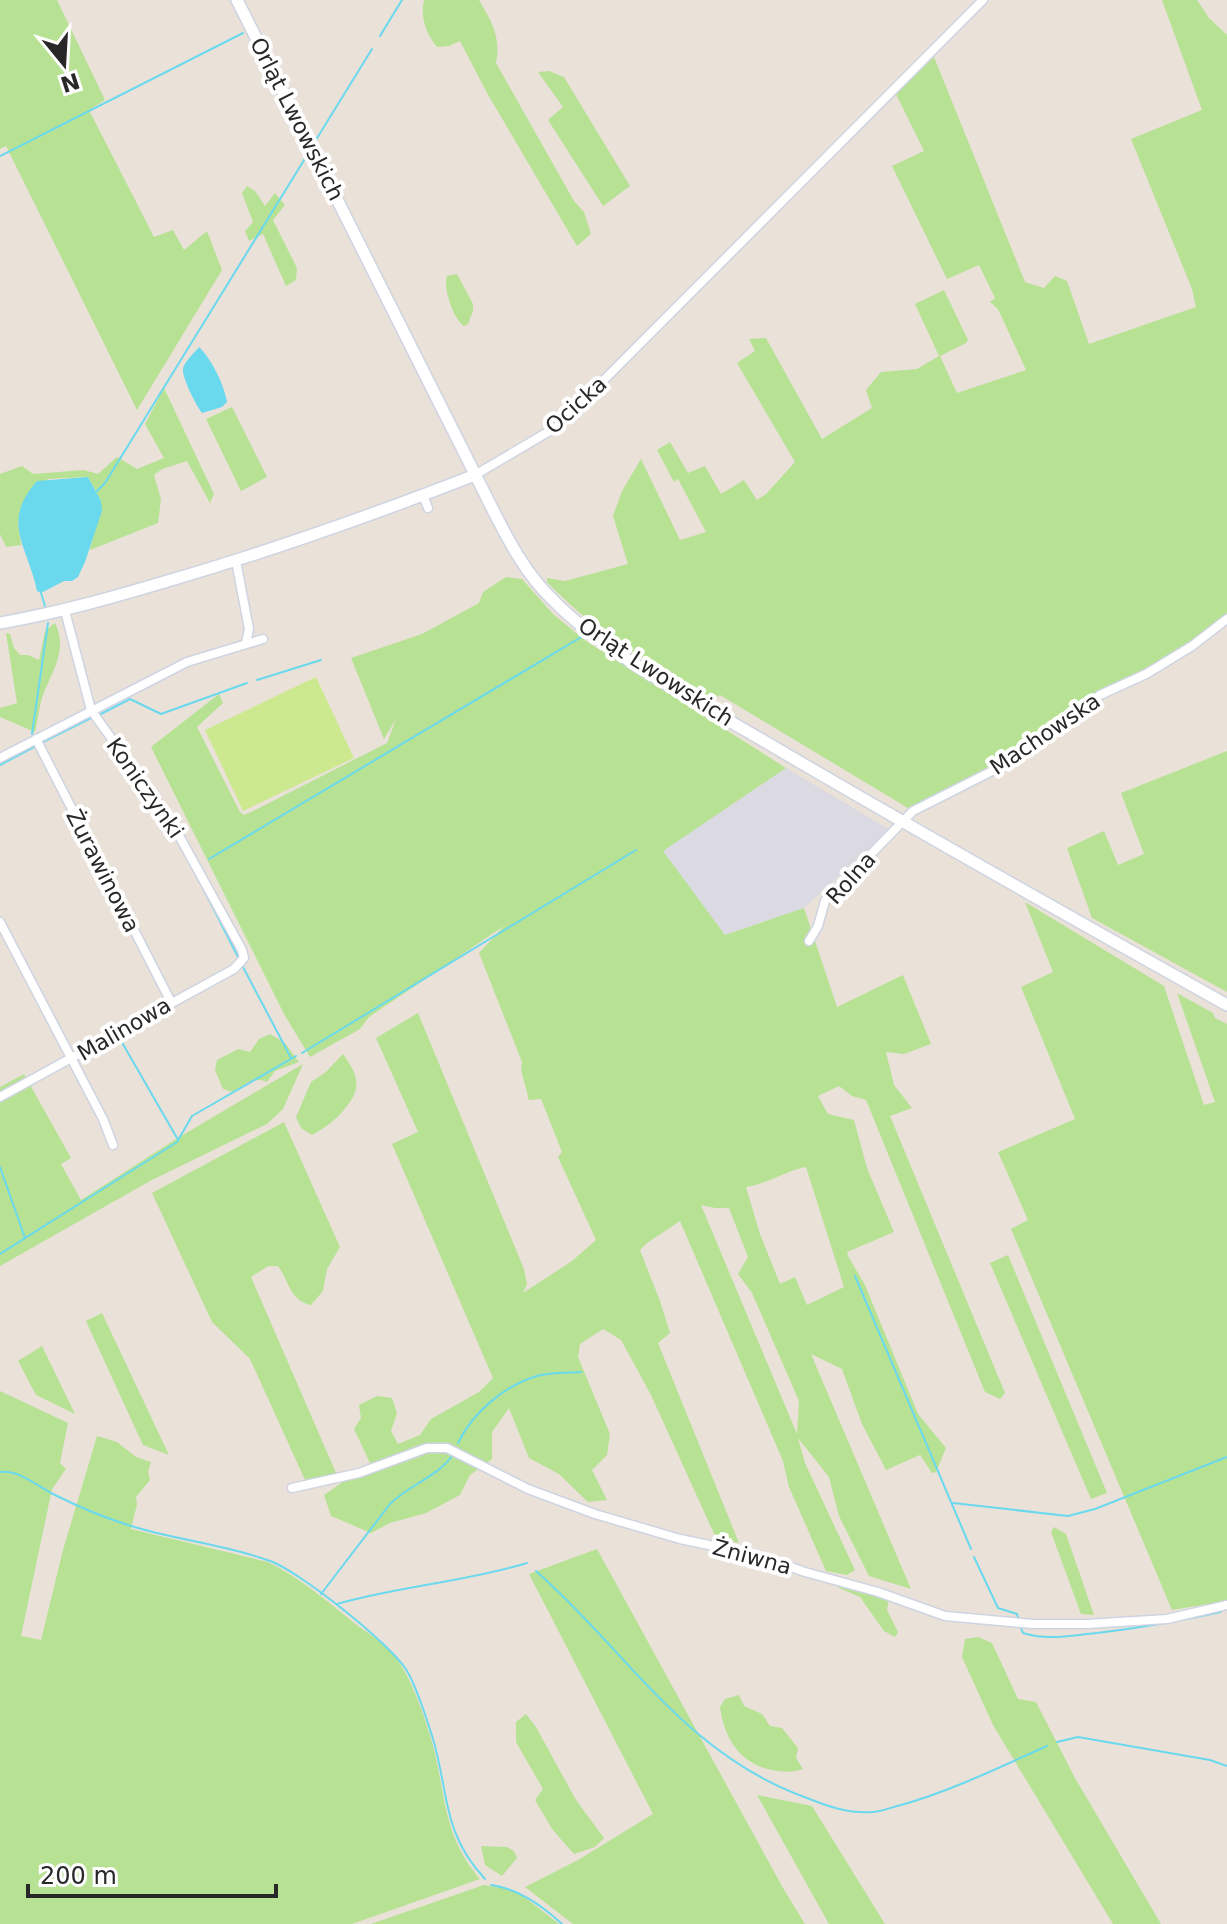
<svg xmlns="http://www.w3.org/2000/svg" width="1227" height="1924" font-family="'DejaVu Sans',sans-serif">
  <rect width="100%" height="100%" fill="#eae1d9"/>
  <path fill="#dbdae2" d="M786 768 890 830 804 908 725 935 662 851Z"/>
  <g fill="#b7e294" fill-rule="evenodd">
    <path d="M0 0H57L105 100 89 110 154 237 173 230 184 250 207 231 222 270 137 410 6 146 0 149Z"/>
    <path d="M424 0H479C492 22 501 37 496 63L574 201 584 212 591 234 577 246 487 93 460 41 449 46 437 47C426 33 420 17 424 0Z"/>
    <path d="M1162 0H1197L1209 18 1227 35V619L1192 646 1100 695 1010 762 913 811 720 695 713 700C650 663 599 636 547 582V578L565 581 628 564 613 516 622 491 641 459 680 540 706 532 678 479 674 482 657 450 670 442 688 473 705 466 721 494 744 480 757 500 766 494 795 462 737 363 755 351 749 339 766 338 822 439 872 408 866 390 881 372 917 369 939 356 915 304 944 290 968 340 966 343 940 356 957 393 1026 370 998 309 990 302 995 298 979 265 947 279 892 166 924 151 896 94 934 57 1025 282 1044 288 1055 276 1067 281 1089 344 1196 307 1192 289 1131 139 1202 110Z"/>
    <path d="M549 71 564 77 630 186 603 206 548 120 563 107 538 72Z"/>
    <path d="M247 186 255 191 265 206 275 193 285 205 273 220 297 268 296 280 286 286 263 234 249 241 245 231 253 222 242 193Z"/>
    <path d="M457 274 473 304V311L468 324 464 326C453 319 443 288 447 276Z"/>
    <path d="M164 388 214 494 210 503 187 461 162 469 154 475 161 499 158 523 90 550 101 501 88 477 48 479 18 521 21 545 6 547 0 534V474L22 466 33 474 84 470 98 474 117 457 137 469 164 458 145 424Z"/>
    <path d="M232 407 267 477 241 491 206 419Z"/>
    <path d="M506 577 522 579 553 614 586 641 786 768 663 851 725 935 804 908 837 1007 903 975 931 1044 904 1054 886 1052 894 1085 912 1108 890 1116 1005 1393 1000 1399 985 1392 866 1100 852 1096 839 1086 818 1096 828 1114 854 1120 867 1168 894 1232 847 1252 848 1256 865 1285 918 1414 946 1448 936 1472 932 1473 920 1455 886 1470 862 1424 842 1369 811 1354 911 1589 869 1576 839 1516 829 1477 798 1438 805 1463 855 1570 847 1575 826 1571 789 1487 783 1461 680 1221 647 1243 640 1250 660 1301 670 1333 658 1343 739 1543 716 1538 651 1395 621 1340 603 1329 580 1344 578 1357 610 1434 607 1455 592 1470 607 1500 588 1502 559 1474 529 1458 509 1408 492 1432V1459L470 1475 460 1495 426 1513 390 1523 371 1533 331 1516 324 1495 370 1463 354 1429 361 1418 359 1405 377 1396 392 1398 397 1413 391 1431 398 1444 420 1435 431 1419 479 1392 493 1378 392 1144 418 1132 376 1038 418 1013 524 1269 527 1284 523 1293 572 1261 596 1240 558 1157 562 1152 541 1099 529 1100 521 1070 522 1062 479 953 504 926 369 1017 360 1029 310 1057 284 1014 151 747 219 694 223 703 197 727 240 812 244 815 251 812 387 743 396 719 384 739 351 658 422 634 479 603 483 592ZM806 1167 844 1287 807 1305 795 1277 780 1284 760 1234 746 1187C767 1184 785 1171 806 1167ZM701 1205 715 1208H729L748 1257 738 1274 752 1293 799 1401 797 1434Z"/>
    <path d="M55 623C68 649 53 670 43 695 39 706 38 720 35 732L0 717V708L17 703 6 633 10 634 14 648 20 655H28L39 660 45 631Z"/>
    <path d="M1227 751V992L1092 918 1067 848 1104 831 1118 865 1144 854 1121 793Z"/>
    <path d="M1025 902 1164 986 1204 1105 1215 1102 1177 993 1213 1013 1215 1018 1227 1024V1601L1172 1610 1011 1229 1028 1220 998 1152 1075 1119 1021 987 1053 972Z"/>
    <path d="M270 1034 285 1043 299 1062 275 1071 267 1082C253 1076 244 1085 233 1092L223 1089 215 1070 217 1060 238 1049 250 1052 259 1039Z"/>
    <path d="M343 1054C360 1078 362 1089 343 1111 333 1122 325 1128 312 1135L301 1128 296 1117 311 1082 326 1072Z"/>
    <path d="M303 1064 283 1109 267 1124 150 1181 0 1266V1087L24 1074 71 1158 61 1164 81 1200 176 1139Z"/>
    <path d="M284 1122 340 1247 327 1269 323 1291 311 1305C290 1301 289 1281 278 1266H268L251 1277 336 1473 305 1480 250 1359 212 1322 152 1193Z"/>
    <path d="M1008 1255 1107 1493 1091 1499 990 1263Z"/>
    <path d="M102 1313 169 1455 143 1445 86 1321Z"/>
    <path d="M42 1346 75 1414 36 1395 18 1361Z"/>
    <path d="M0 1391 68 1423 60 1463 66 1469 52 1489 21 1636 41 1640 63 1550 97 1436 117 1442 136 1457 151 1462 148 1472 150 1480 136 1497 137 1504 131 1529 268 1562C301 1578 329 1603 358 1626 369 1634 383 1642 392 1653 410 1673 424 1715 432 1742 446 1793 442 1835 480 1879L352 1924H0Z"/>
    <path d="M1054 1527 1066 1534 1094 1615 1081 1614 1051 1532Z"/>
    <path d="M597 1549 783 1888 805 1924H573L525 1887 578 1860 653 1814 529 1574Z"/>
    <path d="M837 1583 889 1599 887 1610 898 1632 895 1637 884 1631 860 1597 839 1588Z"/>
    <path d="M978 1637 992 1643 1018 1699 1036 1702 1075 1778 1161 1924H1113L993 1725 962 1657 965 1639Z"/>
    <path d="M739 1695 744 1706 762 1714 770 1726 782 1728 798 1748 796 1758 803 1769C791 1773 784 1772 772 1770 740 1764 724 1738 720 1707L725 1699Z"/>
    <path d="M526 1714 536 1727 576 1800 604 1838 595 1847 574 1854 552 1829 535 1800 543 1789 516 1742V1722Z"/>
    <path d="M757 1795 812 1806 885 1924H829Z"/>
    <path d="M481 1846 507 1847 514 1851 517 1858 502 1876 485 1865Z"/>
    <path d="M484 1885 508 1889 522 1895 559 1924H371Z"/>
  </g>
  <path fill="#cde990" d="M316 677 354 758 243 811 205 730Z"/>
  <g fill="#6ad9ee">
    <path d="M199 347C212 360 224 384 227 402L222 407 202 413C196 405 182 378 183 369 184 362 194 353 199 347Z"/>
    <path d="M88 477 101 501 102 511 85 562 78 577 72 581H64L41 593 37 591C28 546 0 523 37 481Z"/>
  </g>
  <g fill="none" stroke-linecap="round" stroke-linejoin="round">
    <g stroke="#6ad9ee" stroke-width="2">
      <path d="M380 36 402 0"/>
      <path d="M314 143 372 49"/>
      <path d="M0 156 243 33"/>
      <path d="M97 491 105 483 309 152"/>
      <path d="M41 593 45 606"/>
      <path d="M257 680 321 660"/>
      <path d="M99 715 130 699 161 714 247 683"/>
      <path d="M32 734 48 623"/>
      <path d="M43 742 91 718"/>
      <path d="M0 765 34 747"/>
      <path d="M209 859 583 636"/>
      <path d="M196 874 238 957"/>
      <path d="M243 967 291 1058"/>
      <path d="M120 1039 177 1138"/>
      <path d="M302 1053 636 850"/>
      <path d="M0 1167 25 1238"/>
      <path d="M0 1254 177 1142 192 1116 296 1056"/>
      <path d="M855 1276 971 1549"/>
      <path d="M458 1443C473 1412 504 1386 537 1376 551 1372 568 1373 581 1372"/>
      <path d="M0 1472C19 1469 38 1487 55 1495 79 1507 103 1517 128 1525 174 1540 225 1544 270 1561 299 1571 392 1645 407 1671 418 1690 426 1717 433 1739 449 1793 442 1833 485 1879"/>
      <path d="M953 1503 1068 1516 1095 1509 1227 1457"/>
      <path d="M974 1557 998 1608 1017 1614 1018 1618"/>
      <path d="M536 1571C629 1653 684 1754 807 1798 827 1806 849 1814 872 1812 881 1812 892 1807 901 1805 951 1791 1000 1767 1047 1746"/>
      <path d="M321 1594 390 1504C409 1485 437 1477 452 1456"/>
      <path d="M337 1604C400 1586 465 1582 527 1563"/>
      <path d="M1021 1628 1023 1633C1047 1641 1073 1635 1097 1633 1139 1628 1180 1621 1221 1612"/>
      <path d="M1057 1742 1078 1737 1210 1760 1227 1766"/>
      <path d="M491 1885C519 1889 541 1905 562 1924"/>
    </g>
    <defs>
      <g id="minor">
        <path d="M475 475 558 426 983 0"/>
        <path d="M423 495 428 508"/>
        <path d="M236 561 249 629 246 643"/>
        <path d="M36 739 171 1002"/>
        <path d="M0 758 187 662 263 639"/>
        <path d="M0 922 103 1119 113 1145"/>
        <path d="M809 941 818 926 825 901 913 811 1010 762 1100 695 1146 674 1192 646 1227 619"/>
        <path d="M0 1097 234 969 244 958 242 950 172 823 91 710 65 611"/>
        <path d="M292 1488 359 1473 427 1448H447L528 1489 595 1514 680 1539 757 1555 805 1572 878 1592 945 1616 1033 1624H1087L1167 1619 1227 1605"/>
      </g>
      <g id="tertiary">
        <path d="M237 0 495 514C511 545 527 575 552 599 607 656 700 703 769 744 920 833 1074 919 1227 1005"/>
        <path d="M0 623C58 613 114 597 171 580 274 550 375 514 475 475"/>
      </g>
    </defs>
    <use href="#minor" stroke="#ced4e1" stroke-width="11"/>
    <use href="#tertiary" stroke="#ced4e1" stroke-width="14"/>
    <use href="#minor" stroke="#fff" stroke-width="8"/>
    <use href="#tertiary" stroke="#fff" stroke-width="11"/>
  </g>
  <g text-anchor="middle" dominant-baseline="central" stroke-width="8" stroke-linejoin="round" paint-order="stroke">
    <g font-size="22" fill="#282828" stroke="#fff">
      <text transform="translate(297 119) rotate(63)">Orląt Lwowskich</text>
      <text transform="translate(576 405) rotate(-42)">Ocicka</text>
      <text transform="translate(656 672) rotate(33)">Orląt Lwowskich</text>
      <text transform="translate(1045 734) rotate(-34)">Machowska</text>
      <text transform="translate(145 788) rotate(55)">Koniczynki</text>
      <text transform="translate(103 871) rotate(63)">Żurawinowa</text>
      <text transform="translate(851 878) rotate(-48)">Rolna</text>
      <text transform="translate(124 1029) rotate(-30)">Malinowa</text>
      <text transform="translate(752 1557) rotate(15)">Żniwna</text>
    </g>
  </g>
  <g transform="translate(64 64) rotate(162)" stroke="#ffffff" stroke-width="6" paint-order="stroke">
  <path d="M0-6L14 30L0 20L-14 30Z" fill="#282828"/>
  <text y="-12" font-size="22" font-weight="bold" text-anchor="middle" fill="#282828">N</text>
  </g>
  <path d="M28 1884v12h248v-12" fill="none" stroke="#282828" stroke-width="4"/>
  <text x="40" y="1884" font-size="24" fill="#282828" stroke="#ffffff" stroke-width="6" paint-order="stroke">200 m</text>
</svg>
